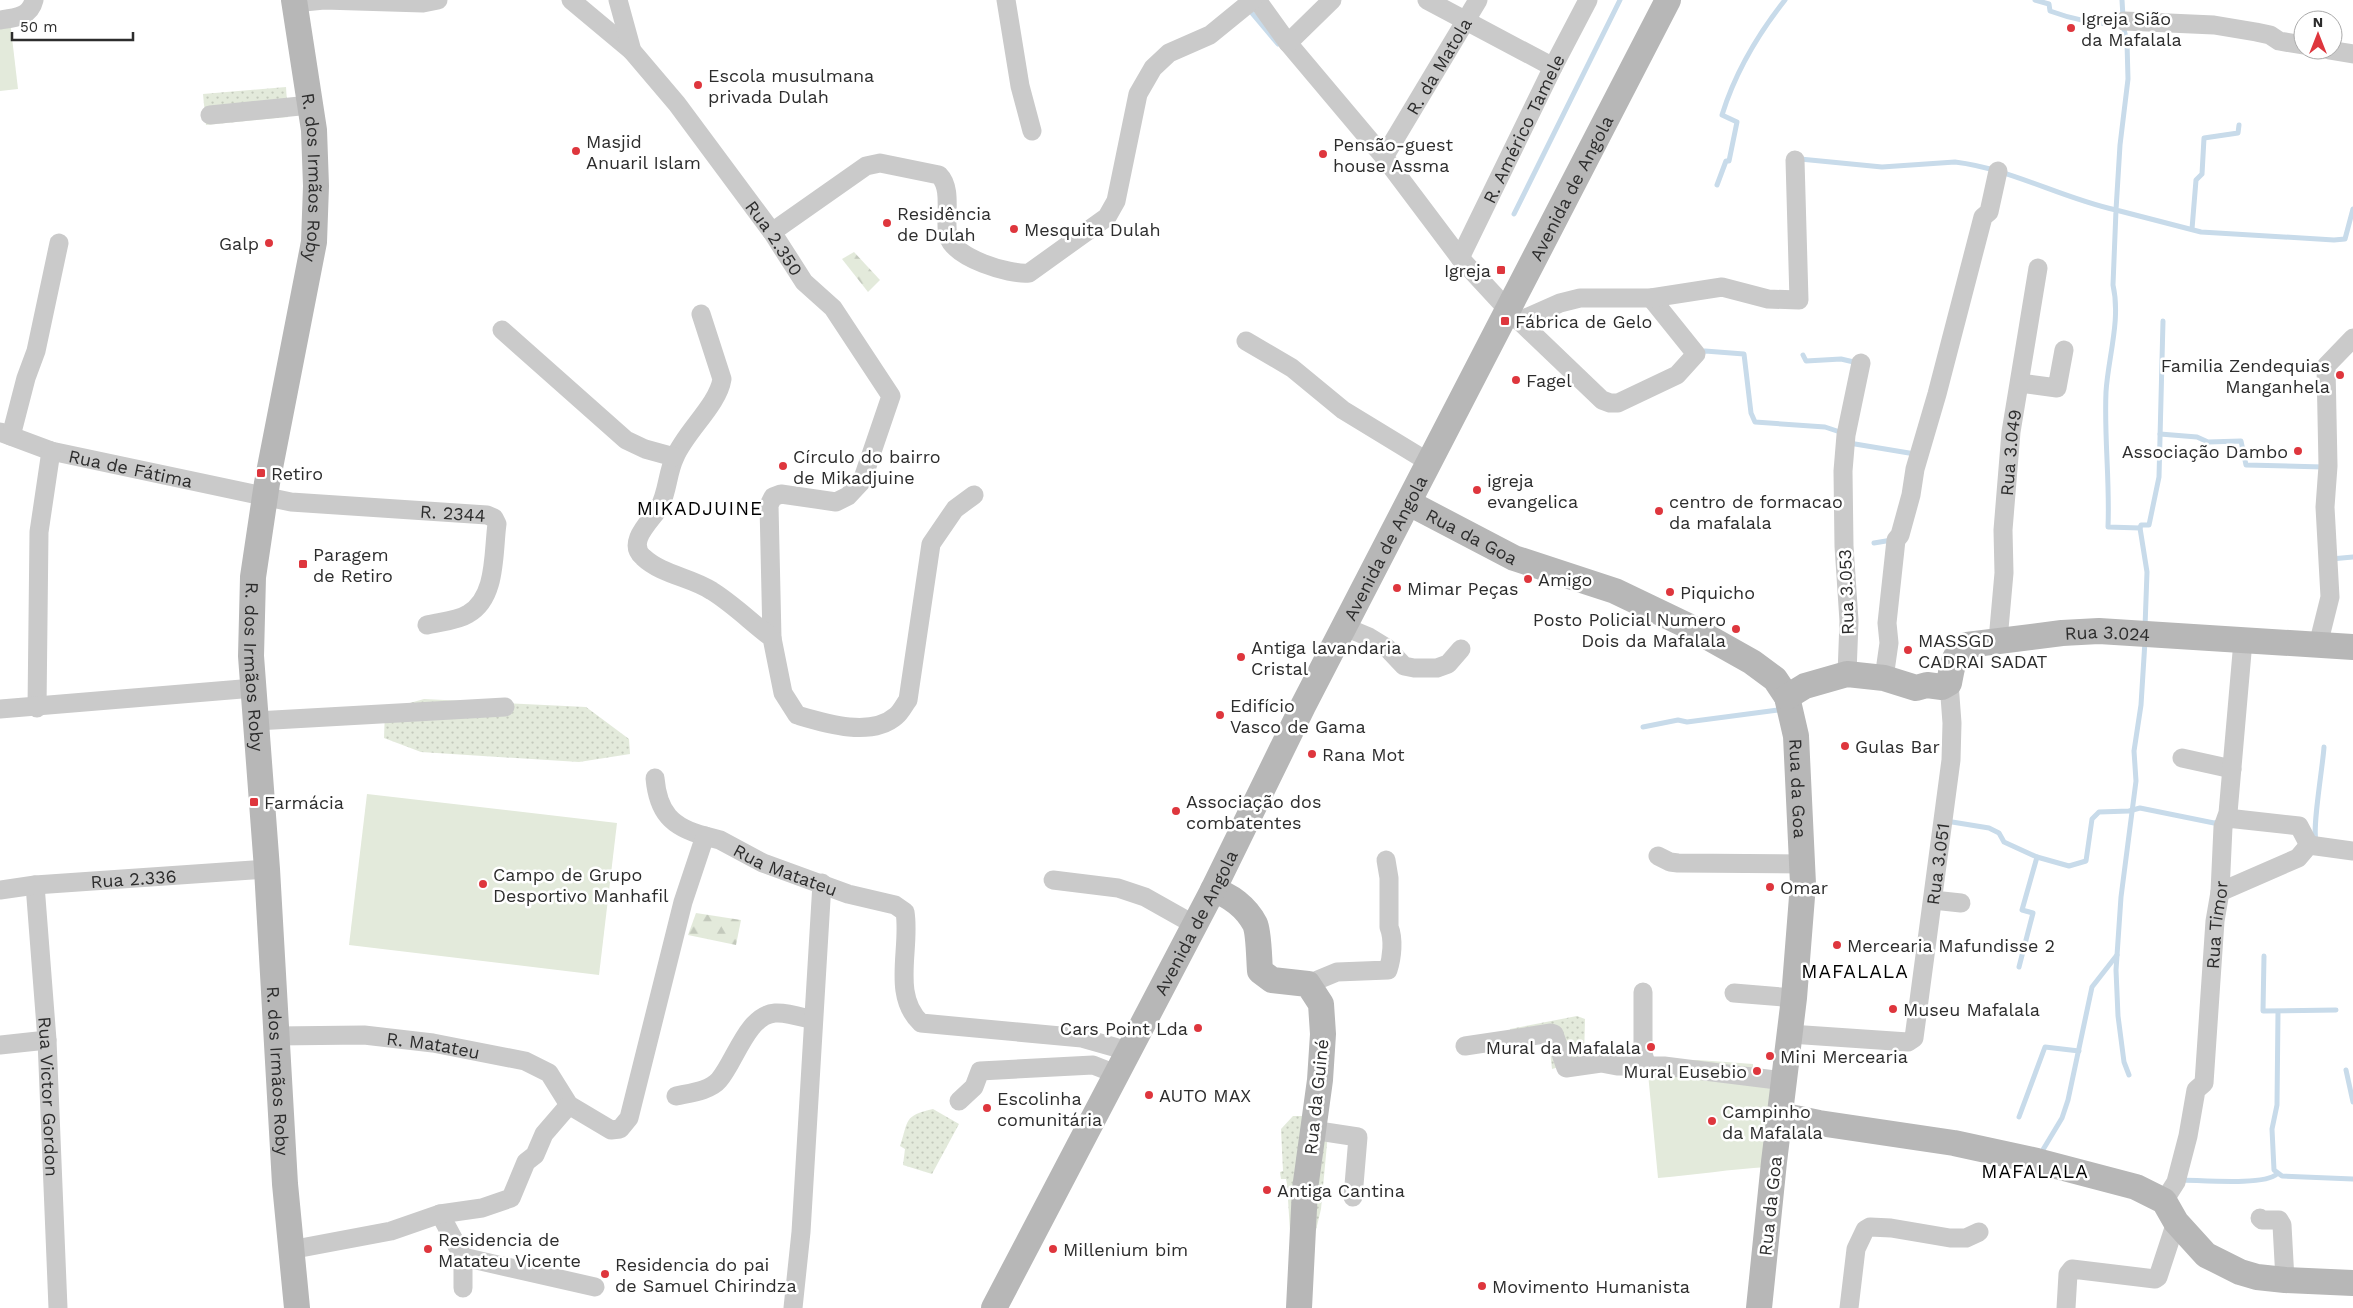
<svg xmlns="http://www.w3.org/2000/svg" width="2353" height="1308" font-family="'Work Sans',sans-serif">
  <defs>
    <pattern id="forest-firs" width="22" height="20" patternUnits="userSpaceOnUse" patternTransform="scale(1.25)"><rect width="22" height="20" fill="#e3eadb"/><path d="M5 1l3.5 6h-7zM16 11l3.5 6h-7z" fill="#c3c9bc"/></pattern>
    <pattern id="park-dots" width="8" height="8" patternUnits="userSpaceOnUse" patternTransform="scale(1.25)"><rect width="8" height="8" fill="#e3eadb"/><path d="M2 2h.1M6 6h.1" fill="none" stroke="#c3c9bc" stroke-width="1.8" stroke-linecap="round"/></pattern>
  </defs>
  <rect width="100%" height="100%" fill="#fff"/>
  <g fill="url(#forest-firs)">
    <path d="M854 252 880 280 868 292 842 259Z"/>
    <path d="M696 913 741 920 736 945 688 935Z"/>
  </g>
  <g fill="url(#park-dots)">
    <path d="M286 87 288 117 206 125 203 94Z"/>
    <path d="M424 699 586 707 629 739 630 754 579 762 421 752 384 738 385 710Z"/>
    <path d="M1577 1016 1585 1019 1584 1060 1552 1069 1549 1041H1510V1029Z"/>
    <path d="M933 1109 959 1124 932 1174 903 1165 905 1149 900 1146C909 1120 903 1116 933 1109Z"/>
    <path d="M1293 1116H1319L1328 1133 1321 1209 1316 1230 1290 1231 1287 1184 1286 1179H1281L1280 1172 1283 1171 1281 1129Z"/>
  </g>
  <g fill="#e3eadb">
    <path d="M9 12 18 89 0 91V13Z"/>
    <path d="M367 794 617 823 599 975 349 945Z"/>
    <path d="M1698 1060 1753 1064V1070L1776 1076 1767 1167C1731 1169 1695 1175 1658 1178L1647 1063Z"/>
  </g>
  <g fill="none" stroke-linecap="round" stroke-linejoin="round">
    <g stroke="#c8dbea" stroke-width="5">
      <path d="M2035 0 2049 4 2050 11C2074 20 2096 24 2121 25"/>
      <path d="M2122 0 2123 17"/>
      <path d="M1251 12 1278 44"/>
      <path d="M2123 25 2127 42 2128 79 2120 145 2116 210 2201 232 2334 240 2345 239 2353 209"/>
      <path d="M1800 159 1882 167 1955 162C2012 169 2061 198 2116 210L2113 285C2121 320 2108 358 2106 392 2104 437 2110 482 2108 527L2140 528 2141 525H2149L2159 477 2163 321"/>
      <path d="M1717 185 1726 161H1729L1737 122 1722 115C1735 73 1759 33 1785 0"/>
      <path d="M1514 214 1620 0"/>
      <path d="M2192 229 2196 180 2202 174 2204 138 2238 133 2239 125"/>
      <path d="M1698 353 1705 351 1744 354 1751 413 1755 422 1825 427 1843 433"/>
      <path d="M1803 355 1806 361 1841 359 1858 363"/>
      <path d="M2160 434 2197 437 2208 442 2241 441 2246 465 2323 467"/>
      <path d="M1849 443 1915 454"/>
      <path d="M2140 528 2147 572 2145 627"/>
      <path d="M1874 543 1892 540"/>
      <path d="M2331 559 2353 557"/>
      <path d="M1643 727 1678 720 1687 722 1778 710"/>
      <path d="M1946 821 1989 828 1999 833 2004 842 2037 857"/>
      <path d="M2316 840C2312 828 2323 765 2324 747"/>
      <path d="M2264 956 2263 1011 2336 1010"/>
      <path d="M2019 967 2033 913 2022 910 2037 857 2069 866 2086 861 2092 819 2099 812 2129 811 2140 808 2214 823 2220 821"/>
      <path d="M2278 1012 2277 1105 2272 1129 2274 1170 2282 1176 2353 1179"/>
      <path d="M2346 1070 2353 1102"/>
      <path d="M2129 1075 2124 1062 2118 1016 2116 970 2121 897 2136 781 2134 751 2141 705 2145 641"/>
      <path d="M2019 1117 2045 1047 2079 1051"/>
      <path d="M2041 1153 2062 1118 2068 1100 2092 987 2117 955"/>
      <path d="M2179 1180C2200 1180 2264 1186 2277 1174"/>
    </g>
    <g stroke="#cacaca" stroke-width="19">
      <path d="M571 0 632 51"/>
      <path id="s1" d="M618 0 632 51 677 104 772 232 804 282 833 308 891 396 862 481 848 496 836 502 781 494 773 497 769 505 772 638"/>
      <path d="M1006 0 1020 86 1032 131"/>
      <path d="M1257 0 1288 43 1384 157 1460 258 1509 311 1602 400 1610 403H1618L1677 375 1696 354 1651 298"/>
      <path d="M1427 0 1553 67"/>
      <path d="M294 3 324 0 423 3 438 0"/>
      <path d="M0 20C15 18 30 17 34 0"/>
      <path d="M2124 21 2214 25 2256 32 2270 35 2279 41 2303 45"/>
      <path d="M1288 43 1332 0"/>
      <path d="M2329 50 2353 54"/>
      <path d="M210 115 310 105"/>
      <path id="s2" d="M1384 157 1478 0"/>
      <path d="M772 232 866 166 880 163 939 175C953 189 944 217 948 236 954 258 1009 275 1029 273L1107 217 1116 201 1138 94 1153 68 1169 53 1210 35 1253 0"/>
      <path id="s3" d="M1460 258 1553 67 1588 0"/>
      <path d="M701 314 722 379C718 405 686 431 675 457 667 473 668 492 659 508 651 521 626 542 643 557 662 575 691 577 712 591 733 604 752 623 772 638L783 693 797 715C824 723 871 738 896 716 901 712 904 705 908 700L931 544 955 509 974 495"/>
      <path d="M1519 321 1560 303 1580 298H1651L1722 287 1768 299 1799 300 1795 160"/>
      <path d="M502 330 626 440 645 449 674 457"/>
      <path d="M1246 341 1292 368 1343 410 1430 463"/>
      <path d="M2020 383 2057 388 2064 350"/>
      <path id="s4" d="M0 432 51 451 291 502 487 515 494 518 497 524C493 552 497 598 468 614 457 621 439 622 427 625"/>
      <path d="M11 436 26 378 36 351 59 243"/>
      <path d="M1345 627 1369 637 1387 648 1404 666 1414 668H1437L1448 664 1461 649"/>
      <path id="s5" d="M1998 640 2004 573 2003 530 2011 432 2038 268"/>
      <path d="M2318 645 2330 597 2325 507 2328 466 2326 366 2353 338"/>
      <path d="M1847 674 1849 621 1844 546 1843 471 1846 435 1861 363"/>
      <path d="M1884 678 1889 643 1887 623 1896 540 1900 535 1911 495 1915 469 1937 394 1983 217 1989 212 1998 171"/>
      <path d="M37 708 39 532 51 451"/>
      <path d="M0 709 254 688"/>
      <path d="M256 721 505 707"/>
      <path d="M2182 758 2232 769"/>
      <path d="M655 778C658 812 671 827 705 836"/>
      <path d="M2227 818 2299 826 2309 845"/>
      <path d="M1658 856 1670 862 1678 863 1803 864"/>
      <path d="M1053 880 1118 888 1145 897 1193 924"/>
      <path id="s6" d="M35 885 47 1040 58 1308"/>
      <path id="s7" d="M0 890 35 885 267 869"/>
      <path d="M2220 892 2298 858 2309 845 2353 851"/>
      <path d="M1933 900 1961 903"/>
      <path d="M1308 984 1337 972 1388 970C1392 958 1394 939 1389 927V878L1386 860"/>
      <path d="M1643 992V1054L1647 1066"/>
      <path d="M1734 993 1794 998"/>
      <path id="s8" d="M1790 1034 1908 1042 1914 1038 1951 760 1952 723 1949 683"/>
      <path id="s9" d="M276 1036 364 1035 433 1043 525 1061 549 1073 569 1105 611 1130 620 1129 629 1118 683 902 705 836 720 840 763 863 848 894 895 905 905 912C911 948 891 995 921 1023L1082 1038 1128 1051"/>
      <path d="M0 1045 47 1040"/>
      <path d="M1465 1046 1551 1033 1554 1034 1566 1068 1601 1063 1617 1066H1664L1784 1081"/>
      <path d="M676 1096C689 1093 710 1091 719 1080 735 1062 747 1015 775 1013 787 1012 801 1017 813 1020"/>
      <path d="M959 1101 974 1087 980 1071 1093 1065 1116 1074"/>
      <path d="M1312 1130 1358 1137 1353 1197"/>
      <path id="s10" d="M2164 1201 2176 1182 2188 1136 2196 1090 2204 1083 2215 921 2220 892 2223 827 2228 813 2243 641"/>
      <path d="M440 1214 463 1257V1288"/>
      <path d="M2260 1218 2262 1220H2279L2282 1225 2285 1280"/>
      <path d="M290 1250 391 1231 440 1214 482 1208 511 1198 526 1162 535 1155 544 1134 569 1105"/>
      <path d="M463 1257 595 1287"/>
      <path d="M793 1308 801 1232 822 883"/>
      <path d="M1849 1308 1856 1249 1865 1230 1870 1227 1891 1228 1950 1238H1966L1979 1232"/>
      <path d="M2066 1308 2068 1274 2072 1269 2155 1279 2158 1277 2176 1222"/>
    </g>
    <g stroke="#b7b7b7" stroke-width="26">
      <path id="s11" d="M294 0 314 130 316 186 314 242 267 483 253 577 251 656 267 869 285 1184 297 1308"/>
      <path id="s12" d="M1409 503 1514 558 1615 591 1688 626 1752 662 1775 679 1787 697 1796 736 1803 884 1794 998 1774 1162 1759 1308"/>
      <path id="s13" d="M1787 697 1805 686 1847 674 1884 678 1916 688 1927 685 1942 687 1949 683C1952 669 1953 652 1967 645L2062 633 2099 631 2353 647"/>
      <path d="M1213 890C1230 895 1246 907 1255 924 1259 933 1259 959 1260 971L1272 980 1308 984 1321 1004 1323 1034 1320 1080 1305 1189 1299 1308"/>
      <path d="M1780 1115 1819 1123 1954 1143 2037 1161 2136 1187 2164 1201 2176 1222 2206 1255 2240 1272 2257 1277 2285 1280 2353 1283"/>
      <path id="s14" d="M994 1308 1213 890 1303 706 1668 0"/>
    </g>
  </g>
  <g fill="#de363d" stroke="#fff" stroke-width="2">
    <circle cx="2071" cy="28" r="5"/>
    <circle cx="698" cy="85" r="5"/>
    <circle cx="576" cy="151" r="5"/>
    <circle cx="1323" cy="154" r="5"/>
    <circle cx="887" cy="223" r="5"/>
    <circle cx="1014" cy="229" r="5"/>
    <circle cx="269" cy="243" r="5"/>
    <rect x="1496" y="265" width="10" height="10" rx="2.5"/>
    <rect x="1500" y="316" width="10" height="10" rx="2.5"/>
    <circle cx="2340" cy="375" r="5"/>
    <circle cx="1516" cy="380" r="5"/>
    <circle cx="2298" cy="451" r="5"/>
    <circle cx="783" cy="466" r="5"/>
    <rect x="256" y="468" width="10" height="10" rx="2.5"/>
    <circle cx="1477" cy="490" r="5"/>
    <circle cx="1659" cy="511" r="5"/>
    <rect x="298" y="559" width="10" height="10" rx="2.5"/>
    <circle cx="1528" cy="579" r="5"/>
    <circle cx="1397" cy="588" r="5"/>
    <circle cx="1670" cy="592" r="5"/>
    <circle cx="1736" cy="629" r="5"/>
    <circle cx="1908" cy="650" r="5"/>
    <circle cx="1241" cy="657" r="5"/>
    <circle cx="1220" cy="715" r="5"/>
    <circle cx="1845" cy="746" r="5"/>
    <circle cx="1312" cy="754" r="5"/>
    <rect x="249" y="797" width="10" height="10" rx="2.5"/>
    <circle cx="1176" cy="811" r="5"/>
    <circle cx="483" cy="884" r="5"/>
    <circle cx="1770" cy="887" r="5"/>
    <circle cx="1837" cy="945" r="5"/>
    <circle cx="1893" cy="1009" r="5"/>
    <circle cx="1198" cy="1028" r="5"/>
    <circle cx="1651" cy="1047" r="5"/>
    <circle cx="1770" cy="1056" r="5"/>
    <circle cx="1757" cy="1071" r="5"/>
    <circle cx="1149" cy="1095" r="5"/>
    <circle cx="987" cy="1108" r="5"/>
    <circle cx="1712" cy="1121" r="5"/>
    <circle cx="1267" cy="1190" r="5"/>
    <circle cx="428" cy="1249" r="5"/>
    <circle cx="1053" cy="1249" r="5"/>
    <circle cx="605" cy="1274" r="5"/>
    <circle cx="1482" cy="1286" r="5"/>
  </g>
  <g text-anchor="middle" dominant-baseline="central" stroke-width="5" stroke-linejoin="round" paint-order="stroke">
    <g font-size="18" fill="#2d2d2d" stroke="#fff" text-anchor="start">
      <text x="2081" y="18">Igreja Sião<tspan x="2081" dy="21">da Mafalala</tspan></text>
      <text x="708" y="75">Escola musulmana<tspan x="708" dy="21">privada Dulah</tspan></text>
      <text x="586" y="141">Masjid<tspan x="586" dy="21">Anuaril Islam</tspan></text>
      <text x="1333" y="144">Pensão-guest<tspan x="1333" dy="21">house Assma</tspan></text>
      <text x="897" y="213">Residência<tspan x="897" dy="21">de Dulah</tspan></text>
      <text x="1024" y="229">Mesquita Dulah</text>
      <text x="259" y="243" text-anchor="end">Galp</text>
      <text x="1491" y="270" text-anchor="end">Igreja</text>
      <text x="1515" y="321">Fábrica de Gelo</text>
      <text x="2330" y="365" text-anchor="end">Familia Zendequias<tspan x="2330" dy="21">Manganhela</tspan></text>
      <text x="1526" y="380">Fagel</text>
      <text x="2288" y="451" text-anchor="end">Associação Dambo</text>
      <text x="793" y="456">Círculo do bairro<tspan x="793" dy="21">de Mikadjuine</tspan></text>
      <text x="271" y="473">Retiro</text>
      <text x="1487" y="480">igreja<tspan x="1487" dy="21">evangelica</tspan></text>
      <text x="1669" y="501">centro de formacao<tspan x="1669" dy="21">da mafalala</tspan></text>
      <text x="313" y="554">Paragem<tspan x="313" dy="21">de Retiro</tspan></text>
      <text x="1538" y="579">Amigo</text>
      <text x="1407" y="588">Mimar Peças</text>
      <text x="1680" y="592">Piquicho</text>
      <text x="1726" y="619" text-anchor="end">Posto Policial Numero<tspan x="1726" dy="21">Dois da Mafalala</tspan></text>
      <text x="1918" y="640">MASSGD<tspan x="1918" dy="21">CADRAI SADAT</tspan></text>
      <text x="1251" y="647">Antiga lavandaria<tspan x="1251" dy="21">Cristal</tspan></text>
      <text x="1230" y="705">Edifício<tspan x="1230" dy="21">Vasco de Gama</tspan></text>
      <text x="1855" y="746">Gulas Bar</text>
      <text x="1322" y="754">Rana Mot</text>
      <text x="1186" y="801">Associação dos<tspan x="1186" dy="21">combatentes</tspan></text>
      <text x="264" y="802">Farmácia</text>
      <text x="493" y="874">Campo de Grupo<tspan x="493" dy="21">Desportivo Manhafil</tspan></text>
      <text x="1780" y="887">Omar</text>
      <text x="1847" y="945">Mercearia Mafundisse 2</text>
      <text x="1903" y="1009">Museu Mafalala</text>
      <text x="1188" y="1028" text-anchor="end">Cars Point Lda</text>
      <text x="1641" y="1047" text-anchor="end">Mural da Mafalala</text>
      <text x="1780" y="1056">Mini Mercearia</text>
      <text x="1747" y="1071" text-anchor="end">Mural Eusebio</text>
      <text x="1159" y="1095">AUTO MAX</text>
      <text x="997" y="1098">Escolinha<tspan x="997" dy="21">comunitária</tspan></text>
      <text x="1722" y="1111">Campinho<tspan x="1722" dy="21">da Mafalala</tspan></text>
      <text x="1277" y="1190">Antiga Cantina</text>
      <text x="438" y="1239">Residencia de<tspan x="438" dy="21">Matateu Vicente</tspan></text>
      <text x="1063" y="1249">Millenium bim</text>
      <text x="615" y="1264">Residencia do pai<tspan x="615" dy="21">de Samuel Chirindza</tspan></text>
      <text x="1492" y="1286">Movimento Humanista</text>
    </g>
    <g font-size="18" fill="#2d2d2d" stroke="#fff">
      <text stroke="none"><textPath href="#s2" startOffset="106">R. da Matola</textPath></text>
      <text stroke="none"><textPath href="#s3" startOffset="144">R. Américo Tamele</textPath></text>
      <text stroke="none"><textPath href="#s11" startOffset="179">R. dos Irmãos Roby</textPath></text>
      <text stroke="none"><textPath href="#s14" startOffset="1260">Avenida de Angola</textPath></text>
      <text stroke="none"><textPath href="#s1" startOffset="288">Rua 2.350</textPath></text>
      <text stroke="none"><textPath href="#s5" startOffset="188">Rua 3.049</textPath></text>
      <text stroke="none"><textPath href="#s4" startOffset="136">Rua de Fátima</textPath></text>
      <text stroke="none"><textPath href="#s4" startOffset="462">R. 2344</textPath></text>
      <text stroke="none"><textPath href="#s12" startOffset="71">Rua da Goa</textPath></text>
      <text stroke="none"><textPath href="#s14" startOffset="855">Avenida de Angola</textPath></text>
      <text transform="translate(1846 592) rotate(-92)">Rua 3.053</text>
      <text stroke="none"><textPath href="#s13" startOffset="355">Rua 3.024</textPath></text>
      <text stroke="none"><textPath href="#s11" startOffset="674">R. dos Irmãos Roby</textPath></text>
      <text stroke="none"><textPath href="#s12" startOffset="522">Rua da Goa</textPath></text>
      <text stroke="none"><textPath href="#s8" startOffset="301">Rua 3.051</textPath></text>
      <text stroke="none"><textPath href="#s9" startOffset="768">Rua Matateu</textPath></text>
      <text stroke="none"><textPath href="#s7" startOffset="134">Rua 2.336</textPath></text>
      <text stroke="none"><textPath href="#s14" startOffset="435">Avenida de Angola</textPath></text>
      <text stroke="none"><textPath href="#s10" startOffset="286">Rua Timor</textPath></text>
      <text stroke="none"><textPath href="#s9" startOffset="158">R. Matateu</textPath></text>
      <text stroke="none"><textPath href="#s11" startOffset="1079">R. dos Irmãos Roby</textPath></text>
      <text stroke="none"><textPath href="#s6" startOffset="212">Rua Victor Gordon</textPath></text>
      <text transform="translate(1316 1097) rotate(-84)">Rua da Guiné</text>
      <text transform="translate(1770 1206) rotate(-84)">Rua da Goa</text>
    </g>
    <g font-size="19" letter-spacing="1" fill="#000" stroke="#fff">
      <text x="700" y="508">MIKADJUINE</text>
      <text x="1855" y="971">MAFALALA</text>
      <text x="2035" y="1171">MAFALALA</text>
    </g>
  </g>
  <g transform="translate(2318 35)"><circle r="24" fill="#ffffff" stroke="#ababab"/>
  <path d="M0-4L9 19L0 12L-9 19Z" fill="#de363d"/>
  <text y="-8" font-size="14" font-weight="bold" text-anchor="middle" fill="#2d2d2d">N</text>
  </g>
  <path d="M12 32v8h121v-8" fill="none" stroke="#2d2d2d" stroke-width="2.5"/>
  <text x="20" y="32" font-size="15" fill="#2d2d2d" stroke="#ffffff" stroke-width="4" paint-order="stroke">50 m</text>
</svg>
